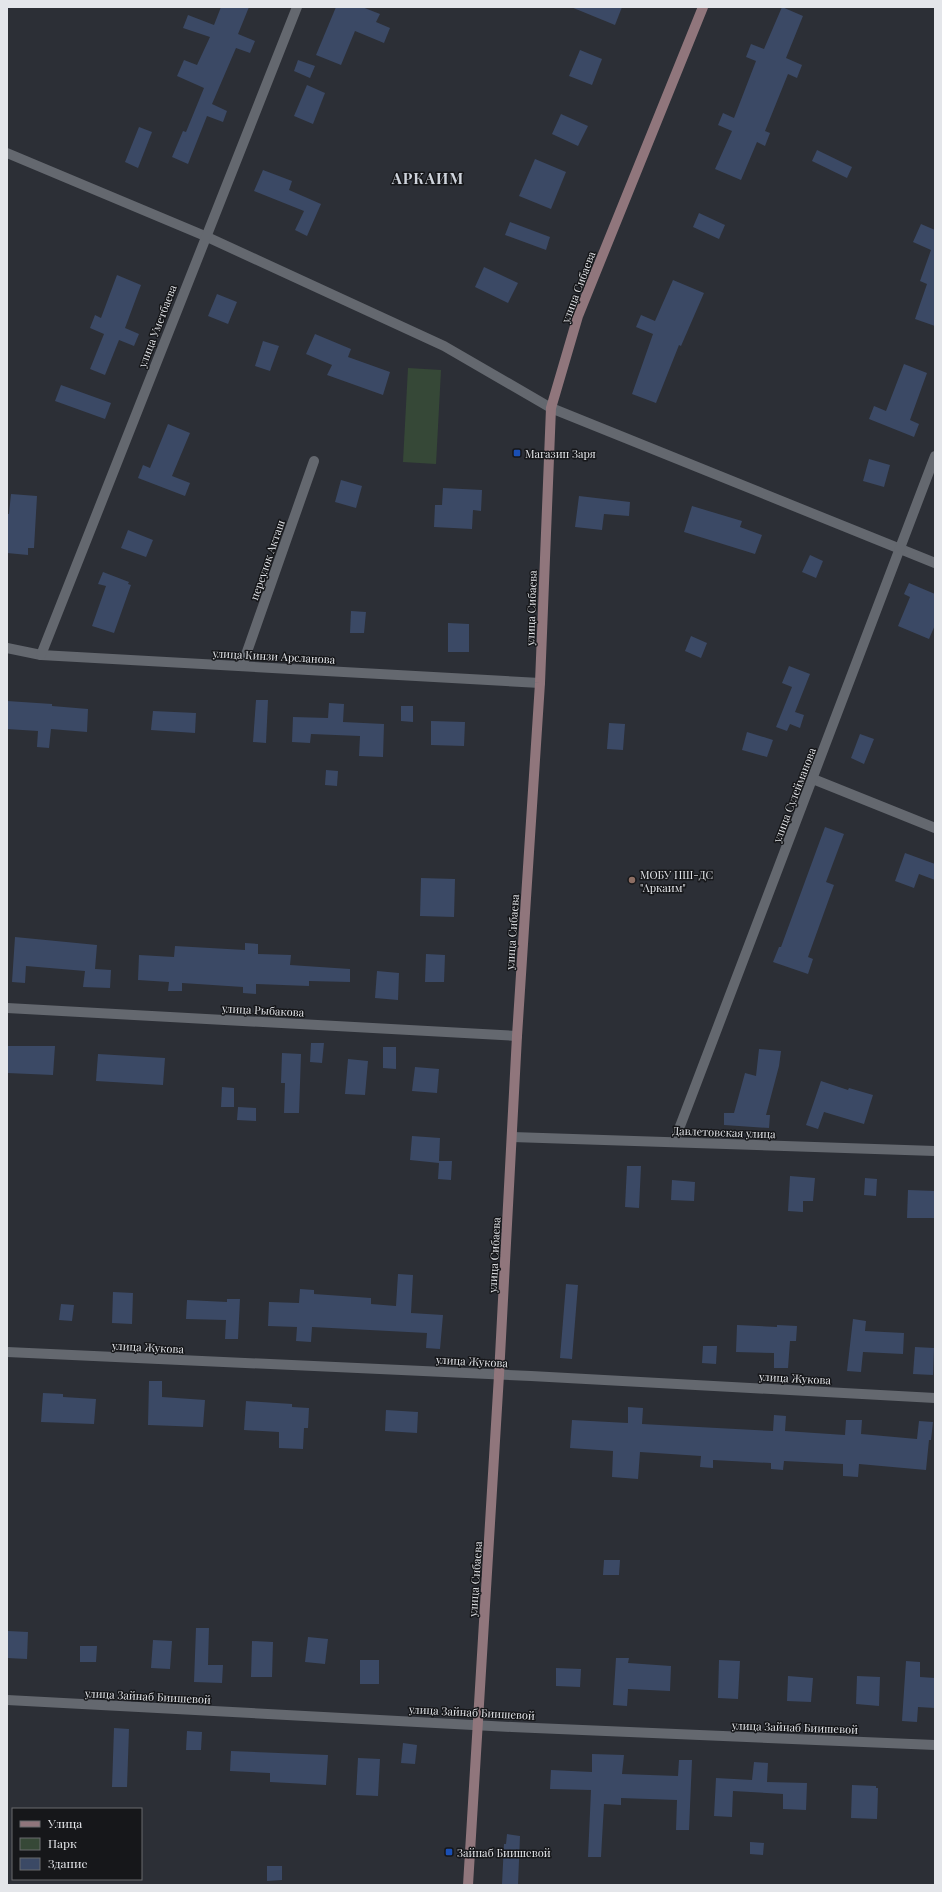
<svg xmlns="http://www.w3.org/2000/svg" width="942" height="1892" font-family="'Playfair Display',serif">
  <rect width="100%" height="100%" fill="#2c2f36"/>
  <path fill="#364837" d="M408 368 441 370 436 464 403 462Z"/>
  <g fill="#3b4965">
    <path d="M221 7H249L238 34 255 41 250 53 236 48 212 104 227 111 223 122 207 116 188 164 172 157 183 131 186 132 204 88 177 76 184 60 197 65 210 37 183 28 188 15 214 25Z"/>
    <path d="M336 7H362L380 14 376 22 390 28 384 43 355 31 341 65 316 55Z"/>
    <path d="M571 7H622L615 25Z"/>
    <path d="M782 7 803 16 786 58 802 65 797 78 788 74 765 131 770 133 765 146 757 142 741 180 715 169 732 131 718 125 723 113 734 118 756 61 746 57 751 44 764 49Z"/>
    <path d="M580 50 602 59 592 85 569 76Z"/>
    <path d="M298 60 315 66 310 78 294 71Z"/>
    <path d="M307 85 325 93 313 124 294 116Z"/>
    <path d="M561 114 588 126 578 146 552 134Z"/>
    <path d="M139 127 152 132 138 168 125 162Z"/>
    <path d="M817 150 852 167 847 178 812 161Z"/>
    <path d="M535 159 566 172 551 209 519 196Z"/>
    <path d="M263 170 292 181 289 190 321 204 307 236 295 230 304 211 254 191Z"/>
    <path d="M699 213 725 225 719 239 693 227Z"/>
    <path d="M510 222 550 237 546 250 505 235Z"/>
    <path d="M921 224 935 230V326L915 319 927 284 920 281 931 250 913 242Z"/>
    <path d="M484 267 518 283 508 303 475 287Z"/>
    <path d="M117 275 141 285 125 328 139 334 134 346 119 340 105 375 90 369 104 334 90 328 95 315 101 318Z"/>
    <path d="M673 280 704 293 681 346 679 345 656 403 632 394 653 334 636 327 641 315 655 321Z"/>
    <path d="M217 294 237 302 228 324 208 316Z"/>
    <path d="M315 334 351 349 348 357 390 372 383 395 327 375 332 365 306 354Z"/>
    <path d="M263 341 279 346 270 371 255 366Z"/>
    <path d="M904 364 927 373 910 420 919 424 914 437 869 419 874 406 886 411Z"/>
    <path d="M61 385 111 403 105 419 55 401Z"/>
    <path d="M168 424 190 433 172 476 190 483 185 496 138 478 143 465 150 468Z"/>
    <path d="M869 459 890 465 884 487 863 481Z"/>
    <path d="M341 480 362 486 356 508 335 502Z"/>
    <path d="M443 488 482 490 481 511 473 510 472 529 434 527 435 505H442Z"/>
    <path d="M11 494 37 496 34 548H28V555L7 553V514H9Z"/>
    <path d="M579 496 630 502 629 516 604 514 602 530 575 527Z"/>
    <path d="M692 506 742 521 740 527 762 535 755 554 684 532Z"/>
    <path d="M128 530 153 540 146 557 121 548Z"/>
    <path d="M810 555 823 561 816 578 802 572Z"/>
    <path d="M103 572 129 582 128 584 131 585 114 633 92 626 106 586 98 584Z"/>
    <path d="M909 583 935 594V625L929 639 898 626 910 597 904 594Z"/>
    <path d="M351 611 366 612 364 633H350Z"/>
    <path d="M448 623 469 624V652H448Z"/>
    <path d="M691 636 707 643 701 658 685 651Z"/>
    <path d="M789 666 810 674 795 712 804 715 800 728 790 724 787 731 776 727 792 687 782 683Z"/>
    <path d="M256 700H268L266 743 253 742Z"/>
    <path d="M7 701 52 704V706L88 709 87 732 51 729 49 748 37 747 38 731 7 729Z"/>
    <path d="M329 703 344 704 343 722 384 724 383 757 359 756 360 736 311 734 310 743 292 742 293 717 328 718Z"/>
    <path d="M401 706H413V722L401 721Z"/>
    <path d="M153 711 196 713 195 733 151 730Z"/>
    <path d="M431 721 465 722 464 746 431 745Z"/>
    <path d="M609 723 625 724 623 750 607 749Z"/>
    <path d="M747 732 773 740 767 757 742 750Z"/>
    <path d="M860 734 874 739 864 764 851 758Z"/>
    <path d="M326 770 338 771 337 786 325 785Z"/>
    <path d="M825 827 844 834 826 882 834 885 808 957 813 959 808 974 773 962 779 947H781Z"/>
    <path d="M905 853 935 864V880L919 874 914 888 895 881Z"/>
    <path d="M421 878 455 879 454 917 420 916Z"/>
    <path d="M15 937 97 945 95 969 111 970 110 988 83 987 85 971 26 966 25 983 12 982Z"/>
    <path d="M245 943 258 944V954L291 955 290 965 350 969V982L309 981V986L256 984V994L243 993V987L182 983V991H168L169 982 138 980 139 955 174 957 175 946 245 950Z"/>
    <path d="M426 954 445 955 444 982H425Z"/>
    <path d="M377 971 399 973 398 1000 375 998Z"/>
    <path d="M311 1043H324L322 1063 310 1062Z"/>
    <path d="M7 1046H55L53 1075 7 1073Z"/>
    <path d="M383 1047H396V1069L383 1068Z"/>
    <path d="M759 1049 781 1051 779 1066 766 1115H770L769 1128 724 1125V1113H734L745 1073 756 1076Z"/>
    <path d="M282 1053 301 1054 299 1113H284L285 1083H281Z"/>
    <path d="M98 1054 165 1058 163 1085 96 1081Z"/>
    <path d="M348 1059 368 1061 365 1095 345 1094Z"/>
    <path d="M415 1067 439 1069 437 1093 412 1091Z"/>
    <path d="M821 1081 848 1090 849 1088 873 1095 864 1124 824 1112 818 1129 806 1125Z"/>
    <path d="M222 1087 234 1088V1107H221Z"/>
    <path d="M238 1107 256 1108V1121L237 1120Z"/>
    <path d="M412 1136 440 1138 439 1161H452L451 1180 438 1179 439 1163 410 1160Z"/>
    <path d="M627 1166H641L639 1208 625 1207Z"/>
    <path d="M790 1176 815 1178 813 1201H803V1212L788 1211Z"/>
    <path d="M865 1178 877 1179 876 1196 864 1195Z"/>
    <path d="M672 1180 695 1182 694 1201 671 1200Z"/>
    <path d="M908 1190 935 1191V1218H907Z"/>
    <path d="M398 1274 413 1275 411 1313 443 1315 440 1349 426 1348 427 1333 312 1327 311 1342 296 1341 297 1327 268 1326 269 1302 299 1303 300 1289 314 1290V1294L371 1298V1304L396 1306Z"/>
    <path d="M566 1284 578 1285 572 1359 560 1358Z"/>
    <path d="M113 1292 133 1293 132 1324 112 1323Z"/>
    <path d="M227 1299H240L238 1339H225L226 1320 186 1319 187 1300 227 1302Z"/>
    <path d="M61 1304 74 1305 72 1321 59 1320Z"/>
    <path d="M853 1319 866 1321 865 1331 904 1333 903 1354 863 1352 861 1372 847 1371Z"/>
    <path d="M737 1325 777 1327V1325L797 1326 796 1341H790L788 1368H774V1353L736 1352Z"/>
    <path d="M703 1346H717L716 1364 702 1363Z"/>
    <path d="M915 1347 934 1348 933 1375 913 1374Z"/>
    <path d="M149 1381H162V1397L205 1400 203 1427 148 1425Z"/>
    <path d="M43 1393 63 1394V1397L96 1399 94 1424 41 1422Z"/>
    <path d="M246 1401 292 1404V1407L309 1408 308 1428H304L303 1449 279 1448V1432L244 1430Z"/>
    <path d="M628 1407 643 1408 642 1424 773 1431 774 1415 786 1416 785 1431 845 1435 846 1420H862L861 1434 917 1439 919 1421 933 1422 931 1440H929L926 1470 859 1464 858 1477 843 1476V1464L784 1461 783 1470 771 1469V1463L713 1460V1468L700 1467 701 1456 640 1452 638 1479 612 1477 613 1451 570 1448 572 1420 628 1423Z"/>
    <path d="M386 1410 418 1412 417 1433 385 1431Z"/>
    <path d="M604 1560H620L619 1575H603Z"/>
    <path d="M196 1628H209L208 1665H223L222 1683 194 1682Z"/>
    <path d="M8 1631 28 1632 27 1659 7 1658Z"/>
    <path d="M308 1637 328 1639 325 1664 305 1662Z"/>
    <path d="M153 1640 172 1641 170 1669 151 1668Z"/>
    <path d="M252 1641 273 1642 272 1677H251Z"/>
    <path d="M80 1646H97L96 1662H80Z"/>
    <path d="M616 1658H629L628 1663 671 1666 670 1691 628 1689 627 1706 613 1705Z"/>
    <rect x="360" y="1660" width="19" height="24"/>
    <path d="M719 1660 740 1661 738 1699 718 1698Z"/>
    <path d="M906 1661 920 1662V1677L935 1678V1708L918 1707 917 1722 902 1721Z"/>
    <path d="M556 1668 581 1669 580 1687 556 1686Z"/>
    <path d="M788 1676 813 1678 811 1702 787 1701Z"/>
    <path d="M857 1676 880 1677 879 1706 856 1704Z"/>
    <path d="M114 1728 129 1729 127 1787H112Z"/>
    <path d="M187 1731 202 1732 201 1750H186Z"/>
    <path d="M403 1743 417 1745 415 1764 401 1763Z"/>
    <path d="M231 1751 328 1755 326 1785 270 1782V1773L230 1771Z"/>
    <path d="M592 1754 624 1755 622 1774 678 1776 679 1760H692L689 1830H676L677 1800 621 1798V1805L604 1804 601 1857H588L591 1790 550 1789 551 1770 592 1772Z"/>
    <path d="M358 1758 380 1759 378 1796 356 1795Z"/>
    <path d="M754 1762 768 1763 767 1782 807 1783 806 1810 783 1809V1794L733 1791 732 1817 714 1816 716 1778 752 1780Z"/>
    <path d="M852 1785 876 1786V1788H878L877 1819 851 1818Z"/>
    <path d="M507 1834 520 1836 518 1885 502 1884 504 1844H506Z"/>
    <path d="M750 1842 764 1843 763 1855 750 1854Z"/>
    <path d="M267 1866H282V1880L267 1881Z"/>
  </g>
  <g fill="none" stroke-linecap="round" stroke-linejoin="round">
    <g stroke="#64686f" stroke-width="10">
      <path d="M7 153 205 236 444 346 551 408 935 563"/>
      <path d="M7 648 41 655 540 683"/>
      <path d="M41 655 297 7"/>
      <path d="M242 666 314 461"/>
      <path d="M813 779 935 828"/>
      <path d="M7 1008 517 1036"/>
      <path d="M512 1137 935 1151"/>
      <path d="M674 1142 935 456"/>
      <path d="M7 1352 531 1376 935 1398"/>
      <path d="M7 1700 512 1727 935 1745"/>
    </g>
    <path stroke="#90767c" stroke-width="10" d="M468 1885 499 1375 517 1036 540 683 551 408 578 316 703 7"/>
  </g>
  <g fill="#1a4fb4" stroke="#16171a" stroke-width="1.5">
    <rect x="513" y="449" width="8" height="8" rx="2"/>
    <rect x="445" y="1848" width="8" height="8" rx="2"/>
  </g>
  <circle fill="#8d6e63" stroke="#16171a" stroke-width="1.5" cx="632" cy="880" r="4"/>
  <g text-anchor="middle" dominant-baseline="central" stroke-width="3" stroke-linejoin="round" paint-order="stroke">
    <g font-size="11" fill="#e4e6ea" stroke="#16171a">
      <text transform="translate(578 287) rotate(-69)">улица Сибаева</text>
      <text transform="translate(157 326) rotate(-69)">улица Уметбаева</text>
      <text transform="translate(267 560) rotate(-71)">переулок Акташ</text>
      <text transform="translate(531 608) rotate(-88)">улица Сибаева</text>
      <text transform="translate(274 656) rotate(3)">улица Кинзи Арсланова</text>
      <text transform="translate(794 795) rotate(-69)">улица Сулейманова</text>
      <text transform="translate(512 932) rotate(-86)">улица Сибаева</text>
      <text transform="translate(263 1010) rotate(3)">улица Рыбакова</text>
      <text transform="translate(724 1132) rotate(2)">Давлетовская улица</text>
      <text transform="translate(494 1255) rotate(-87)">улица Сибаева</text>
      <text transform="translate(148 1347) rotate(3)">улица Жукова</text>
      <text transform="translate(472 1361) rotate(3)">улица Жукова</text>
      <text transform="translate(795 1378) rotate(3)">улица Жукова</text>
      <text transform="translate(475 1579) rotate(-86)">улица Сибаева</text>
      <text transform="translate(148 1696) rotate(3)">улица Зайнаб Биишевой</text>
      <text transform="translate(472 1712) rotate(3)">улица Зайнаб Биишевой</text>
      <text transform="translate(795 1727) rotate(2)">улица Зайнаб Биишевой</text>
    </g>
    <g font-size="11" fill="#e4e6ea" stroke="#16171a" text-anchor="start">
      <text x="525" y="453">Магазин Заря</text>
      <text x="640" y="874">МОБУ НШ-ДС<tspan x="640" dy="13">"Аркаим"</tspan></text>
      <text x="457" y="1852">Зайнаб Биишевой</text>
    </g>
    <g font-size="15" font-weight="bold" letter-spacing="1" fill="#cfd4dc" stroke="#16171a">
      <text x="428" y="178">АРКАИМ</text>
    </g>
  </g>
  <rect width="942" height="1892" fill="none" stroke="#e4e6ea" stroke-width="16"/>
  <rect x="12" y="1808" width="130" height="72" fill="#16171a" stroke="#686a6d"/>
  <rect x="20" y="1821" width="20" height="6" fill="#90767c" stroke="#686a6d"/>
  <text x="48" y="1828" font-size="12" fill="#e4e6ea">Улица</text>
  <rect x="20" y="1838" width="20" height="12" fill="#364837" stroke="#686a6d"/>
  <text x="48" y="1848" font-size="12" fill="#e4e6ea">Парк</text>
  <rect x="20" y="1858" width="20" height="12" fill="#3b4965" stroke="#686a6d"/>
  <text x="48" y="1868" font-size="12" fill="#e4e6ea">Здание</text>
</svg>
